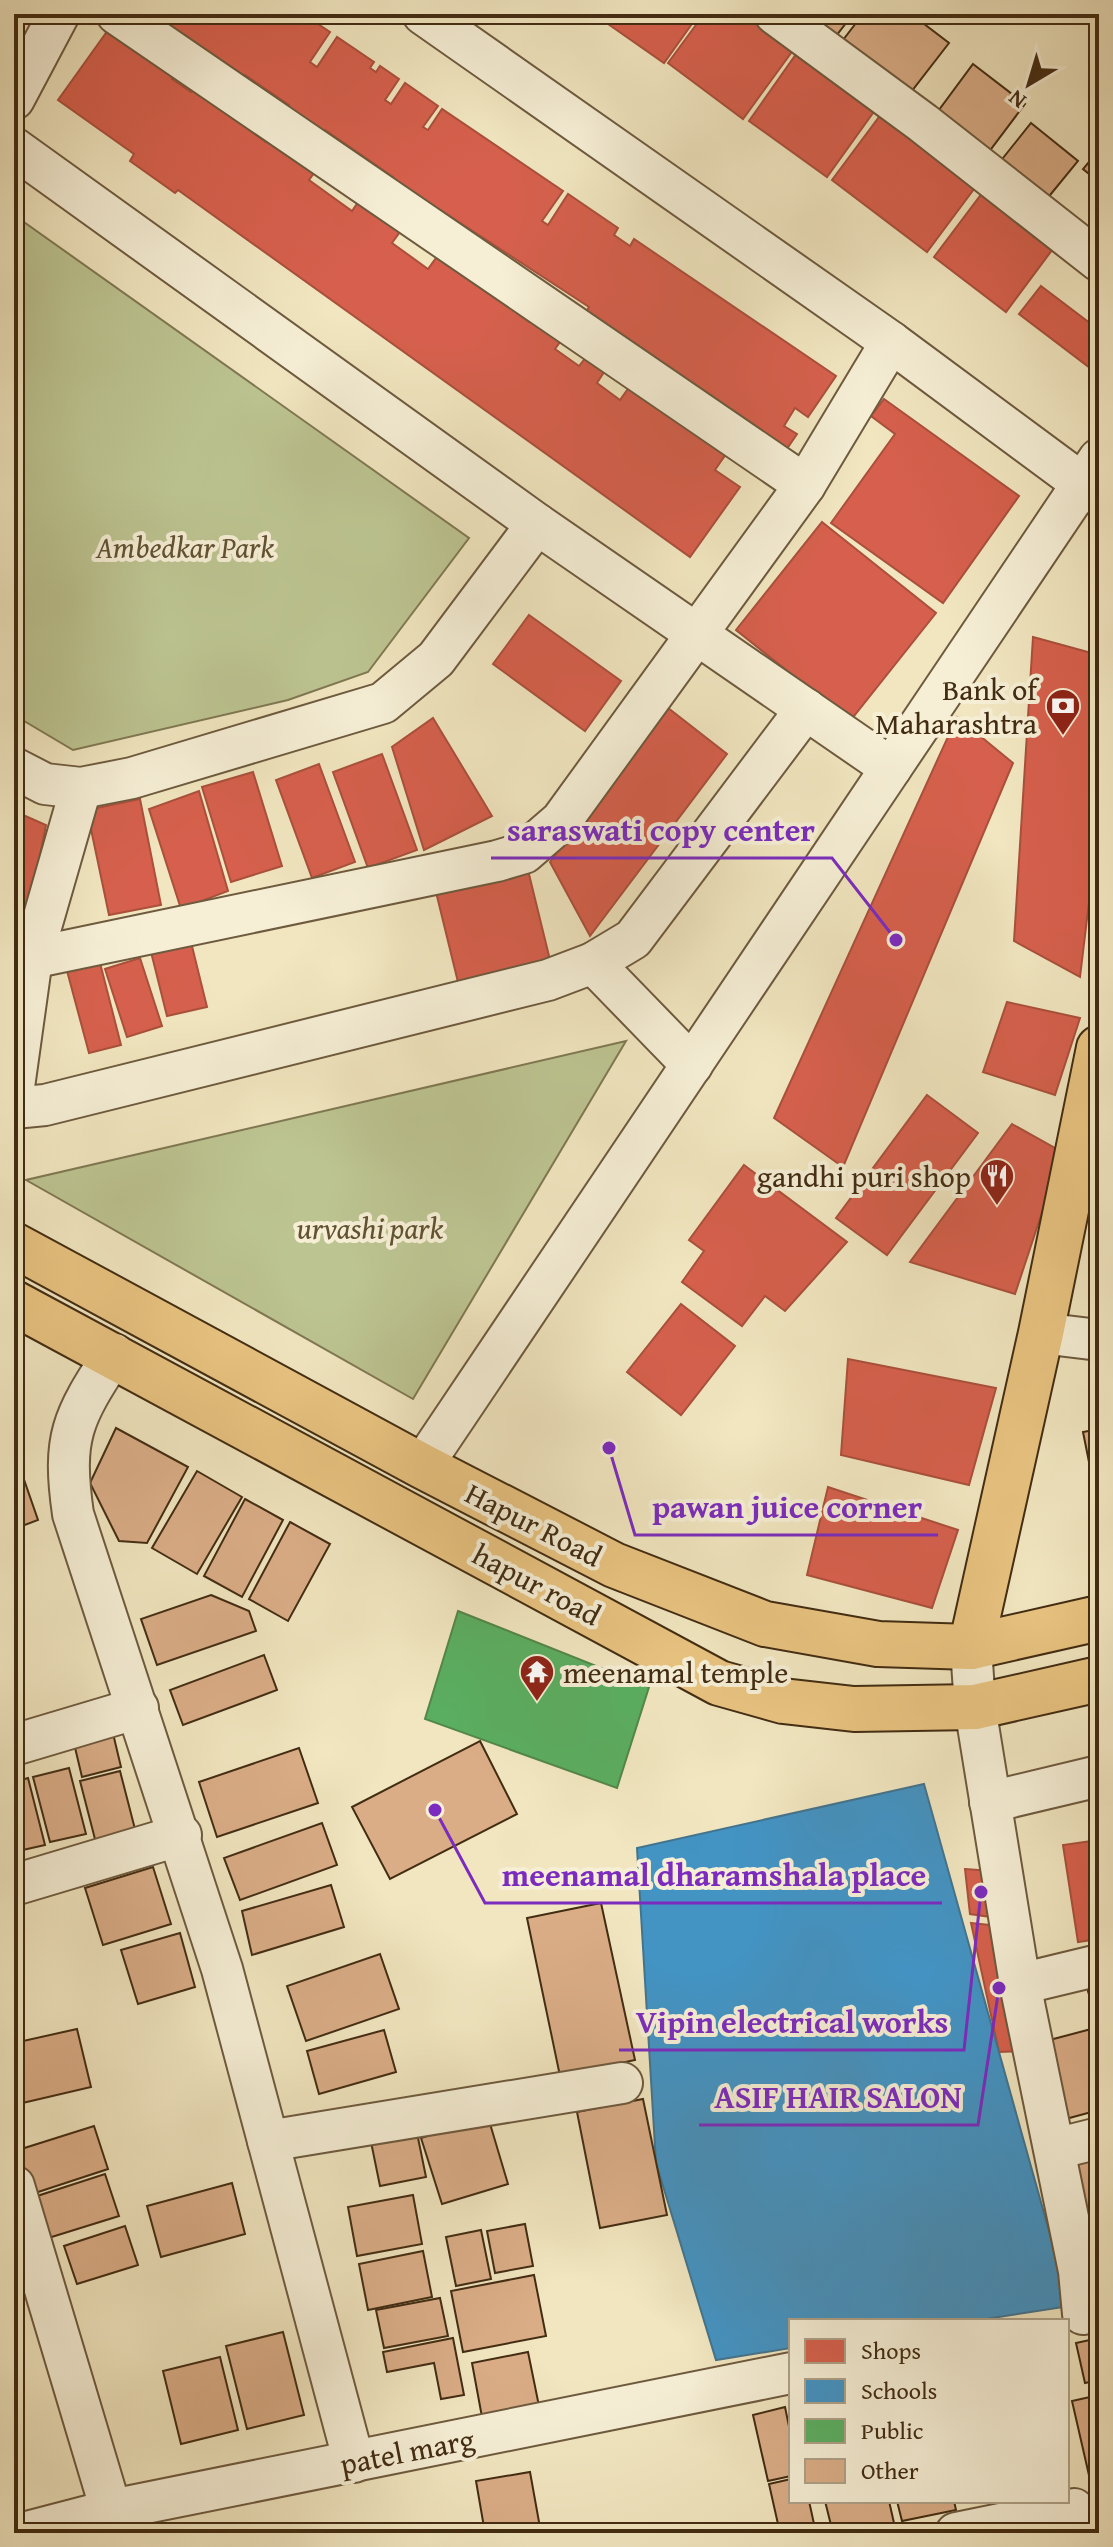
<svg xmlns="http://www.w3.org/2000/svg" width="1113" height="2547" font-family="'Gentium Book Plus',serif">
  <rect width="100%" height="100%" fill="#f1e6c0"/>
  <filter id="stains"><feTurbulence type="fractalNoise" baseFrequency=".0025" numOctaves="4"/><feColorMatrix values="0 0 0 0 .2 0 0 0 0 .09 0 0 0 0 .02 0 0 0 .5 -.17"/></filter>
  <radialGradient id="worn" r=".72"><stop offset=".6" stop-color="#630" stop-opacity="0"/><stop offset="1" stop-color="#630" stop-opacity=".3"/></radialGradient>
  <g fill="#bcc491" stroke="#7f7852" stroke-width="2">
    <path d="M14 215 469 538 368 672 288 700 73 750 14 715Z"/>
    <path d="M626 1041 413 1399 26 1180Z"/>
  </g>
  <g fill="#d6604d" stroke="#aa503b" stroke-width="2">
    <path d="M132 14H303L330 32 310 62 317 67 337 37 374 62 370 68 376 72 380 66 399 79 385 100 391 104 405 83 438 106 423 127 428 130 442 109 563 191 542 221 548 225 568 194 618 228 614 235 630 246 634 239 836 376 808 417 795 408 784 426 797 434 782 456 584 315 589 307 439 209 432 219 386 188 393 177 325 130 318 141 282 116 289 105 245 75 237 86Z"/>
    <path d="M605 14H699L664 63 601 19Z"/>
    <path d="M704 14H746L794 49 743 119 668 63Z"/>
    <path d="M116 19 182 66 172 79 191 92 201 79 248 113 240 123 266 142 273 132 320 165 309 180 352 211 363 195 405 225 392 243 428 269 441 251 522 309 518 314 529 322 533 317 563 338 555 349 579 366 587 356 606 369 597 383 620 400 630 386 726 454 715 470 740 487 690 557 178 190 175 193 130 161 134 154 58 100Z"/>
    <path d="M799 50 878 106 827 177 749 121Z"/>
    <path d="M885 109 980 181 927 252 832 180Z"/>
    <path d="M989 184 1061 238 1006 312 934 257Z"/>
    <path d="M1041 286 1099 330V364L1094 371 1019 314Z"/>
    <path d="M884 399 1019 496 943 603 831 523 895 434 871 416Z"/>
    <path d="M822 522 936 613 850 721 736 630Z"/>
    <path d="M529 615 621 681 585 731 493 664Z"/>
    <path d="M1033 637 1099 655V819L1080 977 1014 941Z"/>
    <path d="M663 704 727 754 590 936 550 862Z"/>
    <path d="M957 717 1013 763 843 1167 774 1118Z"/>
    <path d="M433 718 492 816 424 850 392 747Z"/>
    <path d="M382 754 417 850 368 868 333 772Z"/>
    <path d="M319 764 355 862 312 878 276 780Z"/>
    <path d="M253 772 282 866 231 882 202 787Z"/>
    <path d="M199 791 228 891 181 909 149 809Z"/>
    <path d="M140 799 161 905 109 915 87 810Z"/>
    <path d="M14 811 46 825 29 913 14 906Z"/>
    <path d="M527 866 550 960 458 982 435 888Z"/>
    <path d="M188 930 207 1007 167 1016 148 940Z"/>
    <path d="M140 958 162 1026 127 1037 105 969Z"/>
    <path d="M99 959 121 1045 89 1053 66 967Z"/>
    <path d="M1007 1002 1080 1018 1055 1095 983 1072Z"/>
    <path d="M927 1095 978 1133 887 1255 836 1218Z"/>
    <path d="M1012 1124 1062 1152 1015 1294 910 1262Z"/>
    <path d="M744 1165 847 1242 785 1311 765 1296 742 1326 682 1282 704 1251 689 1240Z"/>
    <path d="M681 1304 735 1346 681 1415 627 1372Z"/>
    <path d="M848 1359 996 1388 969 1485 841 1455Z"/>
    <path d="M828 1487 958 1530 932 1608 807 1575Z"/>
    <path d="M1099 1840V1939L1078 1942 1063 1845Z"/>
    <path d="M965 1869 991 1871 998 1918 970 1914Z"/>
    <path d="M971 1923 999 1926 1026 2051 999 2052Z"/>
  </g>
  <path fill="#4393c3" stroke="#43748e" stroke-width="2" d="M924 1784 1070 2306 973 2321H791V2348L716 2360 656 2163 637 1848Z"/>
  <path fill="#5aae61" stroke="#538749" stroke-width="2" d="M458 1611 649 1687 617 1788 425 1719Z"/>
  <g fill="#daad87" stroke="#422c12" stroke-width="2">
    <path d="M808 14H853L836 36Z"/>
    <path d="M863 14H911L949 43 911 92 843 40Z"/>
    <path d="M973 64 1025 104 985 157 933 118Z"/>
    <path d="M1031 123 1078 161 1046 200 999 163Z"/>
    <path d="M1099 150V182L1083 169Z"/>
    <path d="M116 1428 188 1467 147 1543 119 1541 90 1483Z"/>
    <path d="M1099 1429V1512L1083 1432Z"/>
    <path d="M20 1468 38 1520 14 1529V1470Z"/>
    <path d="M197 1471 242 1497 197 1574 152 1548Z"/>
    <path d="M245 1499 283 1520 242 1597 204 1576Z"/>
    <path d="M290 1522 330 1544 288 1621 249 1599Z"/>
    <path d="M211 1595 249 1611 256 1631 157 1665 141 1619Z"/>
    <path d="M264 1655 277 1690 183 1725 170 1690Z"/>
    <path d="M111 1725 121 1767 82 1777 72 1735Z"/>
    <path d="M480 1741 517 1814 390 1879 352 1807Z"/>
    <path d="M299 1748 318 1803 217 1837 199 1782Z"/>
    <path d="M69 1768 86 1834 50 1842 33 1777Z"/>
    <path d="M120 1771 136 1833 96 1843 80 1781Z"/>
    <path d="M28 1778 45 1845 14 1852V1782Z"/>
    <path d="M322 1823 337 1865 240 1900 224 1858Z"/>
    <path d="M153 1867 171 1924 103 1945 85 1888Z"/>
    <path d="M331 1885 344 1927 252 1955 242 1911Z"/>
    <path d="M601 1903 635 2060 560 2076 527 1918Z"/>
    <path d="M180 1933 195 1987 138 2004 121 1950Z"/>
    <path d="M380 1954 399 2009 306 2041 287 1986Z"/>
    <path d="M1099 1971V2027L1083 1975Z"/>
    <path d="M1095 2028 1099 2044V2110L1062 2120 1042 2042Z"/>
    <path d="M77 2029 91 2087 14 2105V2043Z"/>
    <path d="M384 2030 396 2072 319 2094 307 2051Z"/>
    <path d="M643 2099 667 2215 600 2228 577 2112Z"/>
    <path d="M488 2117 508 2184 442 2204 421 2138Z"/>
    <path d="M94 2126 108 2169 29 2195 15 2151Z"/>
    <path d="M417 2133 426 2177 380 2186 371 2142Z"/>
    <path d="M1099 2145V2219L1083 2224 1063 2155Z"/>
    <path d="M105 2174 119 2216 42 2240 28 2199Z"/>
    <path d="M232 2183 245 2234 161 2257 147 2206Z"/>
    <path d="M413 2195 422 2244 357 2256 348 2207Z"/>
    <path d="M525 2224 533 2266 495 2273 487 2231Z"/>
    <path d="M125 2226 138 2265 77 2284 64 2246Z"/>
    <path d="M1099 2228V2295L1085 2231Z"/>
    <path d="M481 2230 491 2279 456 2286 446 2237Z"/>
    <path d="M423 2251 432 2297 368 2310 359 2264Z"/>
    <path d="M534 2275 546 2336 463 2352 451 2291Z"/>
    <path d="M440 2298 448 2336 384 2348 376 2310Z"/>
    <path d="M283 2332 304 2415 247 2429 226 2346Z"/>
    <path d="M453 2338 464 2395 441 2399 434 2363 387 2372 383 2352Z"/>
    <path d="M1099 2338V2380L1085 2383 1076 2343Z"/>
    <path d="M528 2352 539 2406 482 2417 472 2363Z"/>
    <path d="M220 2357 238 2430 181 2444 163 2371Z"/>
    <path d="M1099 2395V2519L1072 2401Z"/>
    <path d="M785 2407 791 2436V2476L768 2481 753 2415Z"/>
    <path d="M530 2472 541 2533H485L476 2481Z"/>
    <path d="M791 2479V2501H809L816 2533H780L769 2484Z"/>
    <path d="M825 2501H889L894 2523 833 2533Z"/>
    <path d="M897 2501H954L956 2510 902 2521Z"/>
  </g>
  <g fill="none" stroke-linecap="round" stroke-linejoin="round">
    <defs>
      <g id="minor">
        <path d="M117 14 805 485"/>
        <path d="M423 14 891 342 1099 496"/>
        <path d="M775 14 923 123 1099 261"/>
        <path d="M14 99 59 14"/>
        <path d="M14 148 537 524"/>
        <path d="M14 768 45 784 81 788 132 778 383 703 436 659 537 524 891 768 1099 459"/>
        <path d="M32 958 497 861 524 853 561 821 805 485 891 342"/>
        <path d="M593 963 692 1065"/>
        <path d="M14 1087 32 958 81 788"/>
        <path d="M14 1108 45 1105 548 980 593 963 633 939 806 709"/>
        <path d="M1041 1333 1099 1340"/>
        <path d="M114 1354C72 1418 62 1437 73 1514L222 1969 354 2462"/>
        <path d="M422 1466 891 768"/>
        <path d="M971 1647 975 1707 1020 1984 1079 2271 1083 2314"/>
        <path d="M14 1745 138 1708"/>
        <path d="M990 1802 1099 1776"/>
        <path d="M14 1885 181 1835"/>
        <path d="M1020 1984 1099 1965"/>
        <path d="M268 2141 622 2083"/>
        <path d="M1055 2149 1099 2138"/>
        <path d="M14 2186 111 2510"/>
        <path d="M23 2533 111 2510 791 2373"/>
        <path d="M956 2533 1074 2509"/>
      </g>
      <g id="major">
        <path d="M14 1245 422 1466 614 1565 765 1624 878 1644 971 1647 1099 1618"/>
        <path d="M14 1303 719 1683 783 1701 854 1709 975 1707 1099 1679"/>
        <path d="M971 1647 1041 1333 1099 1048"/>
      </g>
    </defs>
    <use href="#minor" stroke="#6e5a3e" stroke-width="44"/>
    <use href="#major" stroke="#422c12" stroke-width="48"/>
    <use href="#minor" stroke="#f6efd6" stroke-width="40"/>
    <use href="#major" stroke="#e8c380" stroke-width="44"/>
  </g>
  <defs>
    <symbol id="bank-pin" viewBox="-11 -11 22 30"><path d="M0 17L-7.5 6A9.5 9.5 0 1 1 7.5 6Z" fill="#8f2418" stroke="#f6efd6"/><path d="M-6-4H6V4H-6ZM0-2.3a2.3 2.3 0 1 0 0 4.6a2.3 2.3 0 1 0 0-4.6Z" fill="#fff"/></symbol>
    <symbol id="restaurant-pin" viewBox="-11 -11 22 30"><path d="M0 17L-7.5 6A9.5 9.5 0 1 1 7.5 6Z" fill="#8f2418" stroke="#f6efd6"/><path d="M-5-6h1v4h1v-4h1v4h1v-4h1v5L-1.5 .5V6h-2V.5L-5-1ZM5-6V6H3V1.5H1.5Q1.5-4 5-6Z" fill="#fff"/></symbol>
    <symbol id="temple-pin" viewBox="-11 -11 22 30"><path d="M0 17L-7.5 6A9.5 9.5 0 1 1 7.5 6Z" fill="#8f2418" stroke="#f6efd6"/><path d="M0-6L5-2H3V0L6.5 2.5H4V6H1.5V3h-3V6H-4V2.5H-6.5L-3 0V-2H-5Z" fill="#fff"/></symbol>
  </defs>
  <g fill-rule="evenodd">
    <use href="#bank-pin" x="1043" y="686" width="40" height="54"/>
    <use href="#restaurant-pin" x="977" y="1156" width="40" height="54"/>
    <use href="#temple-pin" x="517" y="1652" width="40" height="54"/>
  </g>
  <g text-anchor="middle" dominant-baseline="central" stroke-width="8" stroke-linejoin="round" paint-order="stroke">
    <g font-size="30" font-style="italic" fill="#605232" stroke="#f6efd6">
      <text x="185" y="547">Ambedkar Park</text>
      <text x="370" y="1228">urvashi park</text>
    </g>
    <g font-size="30" fill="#422c12" stroke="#f6efd6" text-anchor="end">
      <text x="1037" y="689">Bank of<tspan x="1037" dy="34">Maharashtra</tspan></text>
      <text x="971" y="1176">gandhi puri shop</text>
      <text x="563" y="1672" text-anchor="start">meenamal temple</text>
    </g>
    <g font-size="30" fill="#422c12" stroke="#f6efd6">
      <text transform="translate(534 1524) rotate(27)">Hapur Road</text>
      <text transform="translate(537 1584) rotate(28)">hapur road</text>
      <text transform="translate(407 2451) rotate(-11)">patel marg</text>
    </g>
  </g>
  <path fill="none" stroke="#7b2cbf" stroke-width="3" d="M896 940L832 858H491M609 1448L635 1535H938M435 1810L485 1903H942M981 1892L964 2050H619M999 1988L978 2125H699"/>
  <g fill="#7b2cbf" stroke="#f6efd6" stroke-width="3">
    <circle cx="896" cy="940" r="8"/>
    <circle cx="609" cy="1448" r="8"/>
    <circle cx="435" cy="1810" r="8"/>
    <circle cx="981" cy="1892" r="8"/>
    <circle cx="999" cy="1988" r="8"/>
  </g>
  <g font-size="32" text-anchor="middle" font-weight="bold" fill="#7b2cbf" stroke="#f6efd6" stroke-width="8" stroke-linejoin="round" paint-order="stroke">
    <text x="661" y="841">saraswati copy center</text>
    <text x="787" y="1518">pawan juice corner</text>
    <text x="714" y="1886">meenamal dharamshala place</text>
    <text x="792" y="2033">Vipin electrical works</text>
    <text x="838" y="2108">ASIF HAIR SALON</text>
  </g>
  <rect width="1113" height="2547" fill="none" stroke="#f1e6c0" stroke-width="48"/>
  <rect x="16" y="16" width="1081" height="2515" fill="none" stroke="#422c12" stroke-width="4"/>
  <rect x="24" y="24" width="1065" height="2499" fill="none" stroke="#422c12" stroke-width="2"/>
  <rect x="789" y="2319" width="280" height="184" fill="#f6efd6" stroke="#aea188" stroke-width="2"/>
  <rect x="805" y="2339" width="40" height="24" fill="#d6604d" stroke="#aea188" stroke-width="2"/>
  <text x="861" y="2359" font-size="24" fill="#422c12">Shops</text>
  <rect x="805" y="2379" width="40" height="24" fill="#4393c3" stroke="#aea188" stroke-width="2"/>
  <text x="861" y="2399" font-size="24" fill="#422c12">Schools</text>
  <rect x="805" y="2419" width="40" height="24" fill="#5aae61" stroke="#aea188" stroke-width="2"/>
  <text x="861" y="2439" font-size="24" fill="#422c12">Public</text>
  <rect x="805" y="2459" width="40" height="24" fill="#daad87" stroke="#aea188" stroke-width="2"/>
  <text x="861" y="2479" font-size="24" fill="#422c12">Other</text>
  <g transform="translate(1029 84) rotate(218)" stroke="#f6efd6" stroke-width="6" paint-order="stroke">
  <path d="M0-6L14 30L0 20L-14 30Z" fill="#422c12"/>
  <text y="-12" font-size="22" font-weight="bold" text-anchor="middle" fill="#422c12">N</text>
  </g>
  <rect width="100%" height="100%" filter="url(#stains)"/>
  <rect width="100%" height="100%" fill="url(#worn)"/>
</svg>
